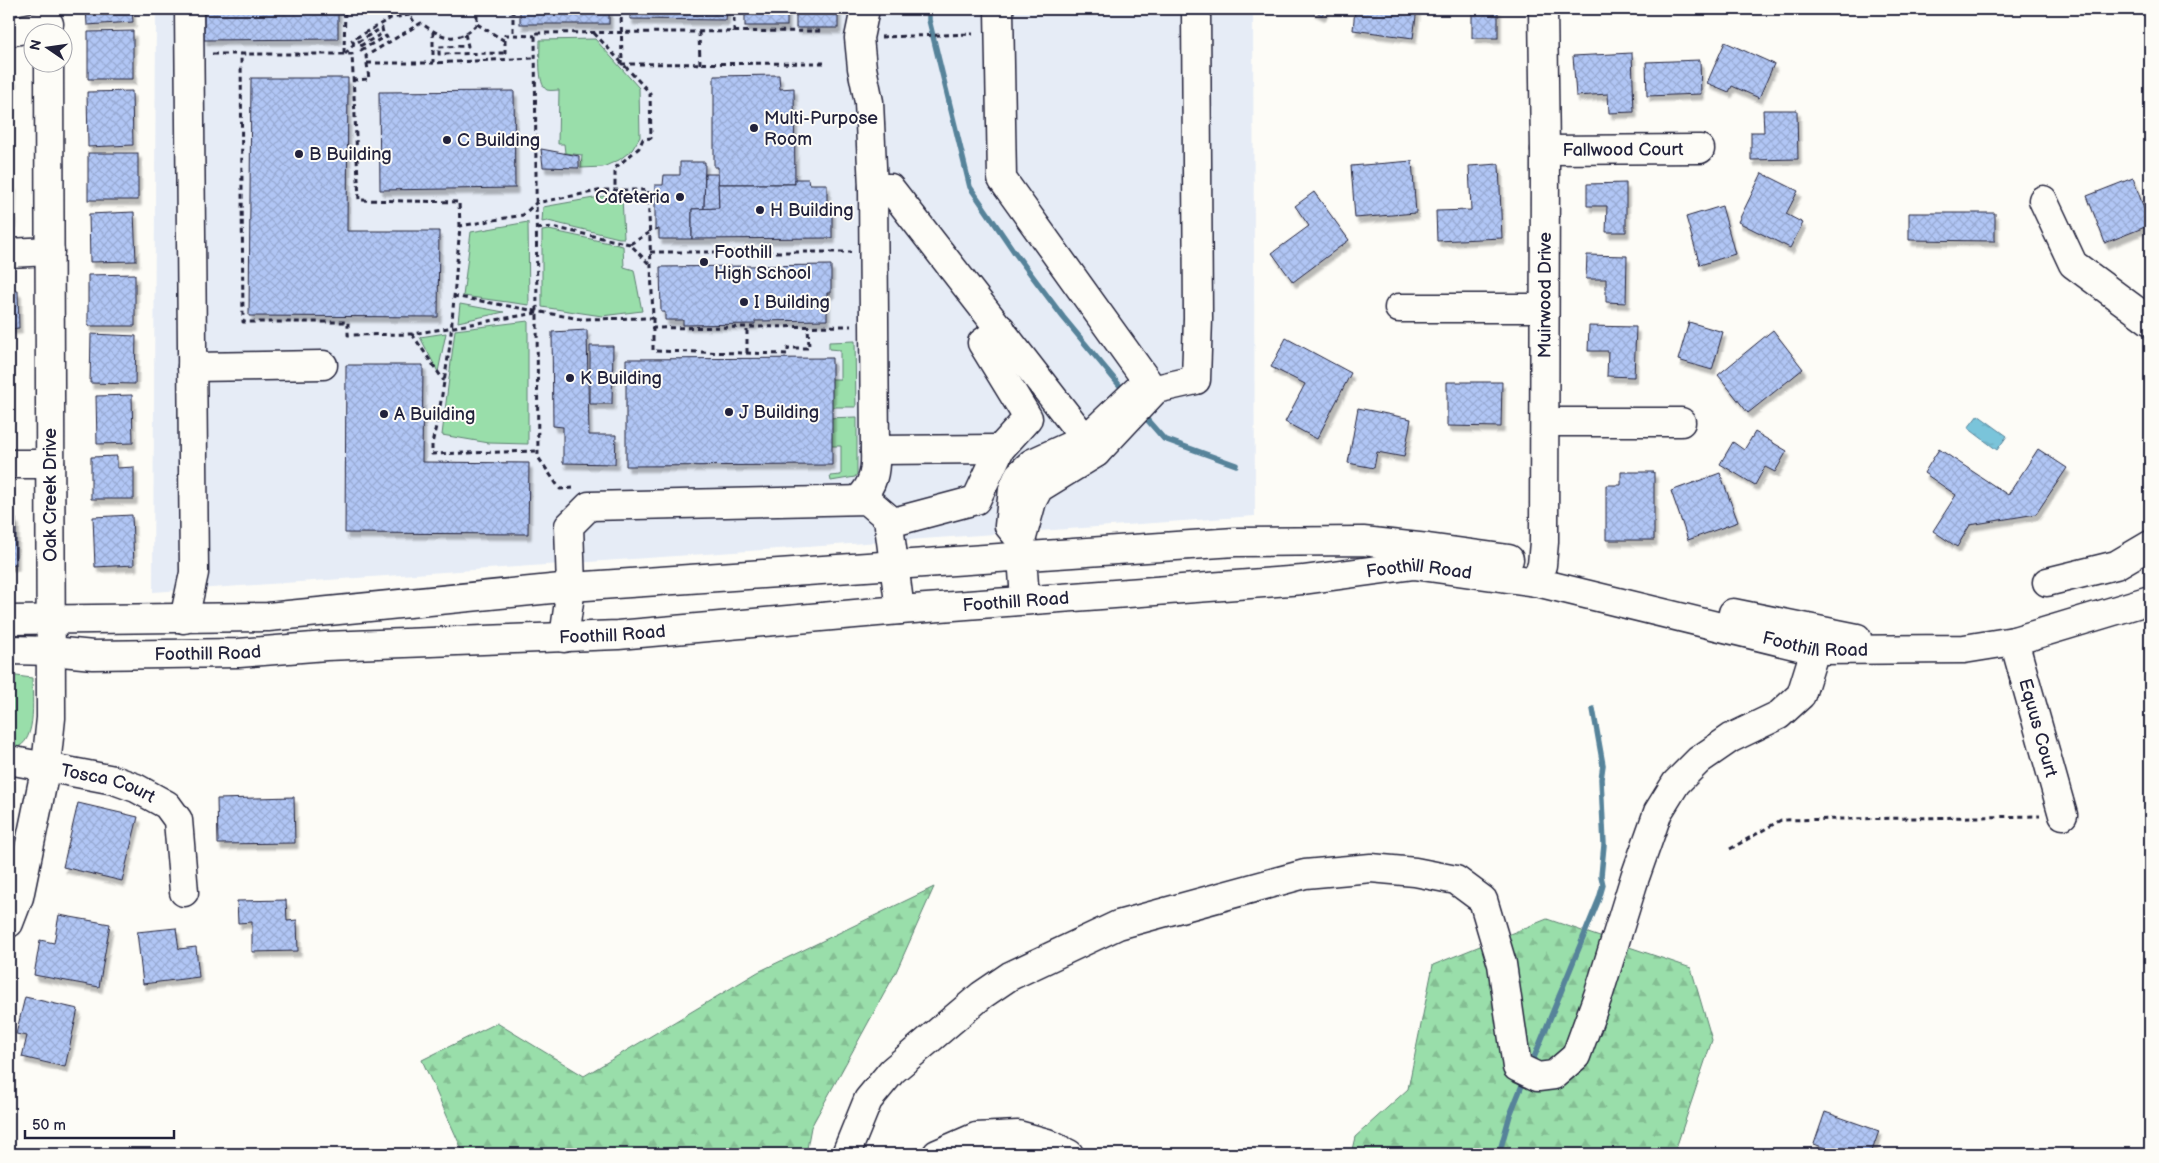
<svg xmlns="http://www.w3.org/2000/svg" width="2159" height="1163" font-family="'Balsamiq Sans',sans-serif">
  <defs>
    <pattern id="forest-firs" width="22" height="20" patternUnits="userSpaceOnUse" patternTransform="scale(1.25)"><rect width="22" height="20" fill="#99deaa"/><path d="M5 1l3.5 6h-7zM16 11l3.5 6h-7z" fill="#84be93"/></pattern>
    <pattern id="water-ripples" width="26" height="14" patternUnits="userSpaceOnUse" patternTransform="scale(1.25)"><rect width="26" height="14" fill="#7ac4da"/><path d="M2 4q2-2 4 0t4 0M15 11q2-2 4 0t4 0" fill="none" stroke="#69a8bc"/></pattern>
    <pattern id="building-cross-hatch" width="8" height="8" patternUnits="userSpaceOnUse" patternTransform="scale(1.25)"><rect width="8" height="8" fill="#b1c6f5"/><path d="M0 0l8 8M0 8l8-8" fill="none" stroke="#98aad3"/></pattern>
    <filter id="shadow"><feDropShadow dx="3" dy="5.5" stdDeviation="1" flood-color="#0004"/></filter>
  </defs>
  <rect width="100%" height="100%" fill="#fdfcf7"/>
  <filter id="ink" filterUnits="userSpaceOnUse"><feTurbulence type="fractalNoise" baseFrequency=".02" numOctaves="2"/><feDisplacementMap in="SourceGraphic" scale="10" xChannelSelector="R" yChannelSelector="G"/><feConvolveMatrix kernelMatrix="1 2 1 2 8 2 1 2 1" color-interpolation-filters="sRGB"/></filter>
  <g filter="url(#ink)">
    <path fill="#e6ecf6" d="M156 9H1253L1255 516 153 592Z"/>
    <g fill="#99deaa" stroke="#5e8072">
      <path d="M595 39 639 88 640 137 632 150 619 160 603 167 581 168 582 155 565 153 564 144H558L559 90C555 90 551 91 547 90 537 85 540 51 540 40Z"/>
      <path d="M605 196H622L624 238H619L548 221 542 222 543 207Z"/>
      <path d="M528 222 529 305 463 296 471 232Z"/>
      <path d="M549 230 623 246 624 267 634 270 642 311 602 316 542 307V231Z"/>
      <path d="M460 304 504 312 458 322Z"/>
      <path d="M528 321V444L489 443 442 435 455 330Z"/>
      <path d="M446 333 438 372 420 337Z"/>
      <path d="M855 341 856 407H824V379H840V350L829 349V342Z"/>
      <path d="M857 417V474L855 477 831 481 830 476 841 475V446H826L825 418Z"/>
      <path d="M9 675 32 678C32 697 39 751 9 748Z"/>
    </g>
    <g fill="url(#forest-firs)" stroke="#5e8072">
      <path d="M934 887 896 972 811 1127 806 1154H464L422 1060 497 1023 584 1076 758 972Z"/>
      <path d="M1547 919 1691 968 1712 1040 1674 1154H1351L1355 1137 1408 1089 1433 965Z"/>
    </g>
    <path fill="url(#water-ripples)" stroke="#57839a" d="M1978 415 2007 436 1997 450 1968 428Z"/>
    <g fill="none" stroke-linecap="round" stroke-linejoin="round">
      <g stroke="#57839a" stroke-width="5.5">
        <path d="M929 9V20L970 187 1015 253 1063 317 1125 392"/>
        <path d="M1143 415 1164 439 1236 465"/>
        <path d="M1531 1065 1599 899 1603 885 1601 876 1604 845 1601 779 1603 765 1593 709"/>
        <path d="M1499 1154 1510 1115 1525 1078"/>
      </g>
    </g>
    <g fill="url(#building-cross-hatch)" stroke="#22223b" filter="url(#shadow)">
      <path d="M86 9H132L133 22 87 25Z"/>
      <path d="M204 9H338V39L204 40Z"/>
      <rect x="520" y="9" width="89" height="15"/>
      <path d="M630 9H727L726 20 630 19Z"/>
      <rect x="745" y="9" width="42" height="17"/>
      <rect x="796" y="9" width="42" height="19"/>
      <path d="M1310 9H1326L1322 15Z"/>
      <path d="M1355 9H1417L1413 38 1353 30Z"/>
      <rect x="1472" y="9" width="26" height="29"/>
      <path d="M133 31V79H88V32Z"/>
      <path d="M1725 42 1774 64 1759 98 1732 86 1729 92 1707 83Z"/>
      <path d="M1632 53 1634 112 1609 113 1608 94 1576 96 1573 56Z"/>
      <path d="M1700 60 1701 94 1647 96 1646 62Z"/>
      <path d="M779 75 780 89 794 88 795 184H718V167H714V76Z"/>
      <path d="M9 78H13L10 135H9Z"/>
      <path d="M251 78H348L347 231H439L438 317 249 316Z"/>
      <path d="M132 91 133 145 88 147 87 92Z"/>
      <path d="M514 91 515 188 380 190 379 92Z"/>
      <path d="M1763 110H1797L1798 159 1751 160V132H1764Z"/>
      <path d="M541 149 579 156V168L543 167Z"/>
      <rect x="88" y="153" width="50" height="47"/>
      <path d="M1412 161 1416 213 1355 218 1351 166Z"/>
      <path d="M680 162H705L704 209H692V239H659V229L655 230V185H663L664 175H680Z"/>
      <path d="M1499 164 1502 238 1437 241 1436 211 1471 210 1469 166Z"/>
      <path d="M1762 173 1798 191 1786 214 1803 223 1790 248 1738 222Z"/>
      <path d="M705 174H718L719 208 704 209Z"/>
      <path d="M2133 178 2150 225 2105 243 2087 196Z"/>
      <path d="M795 179H808L809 184H827V211H832V238L692 239V209L719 208 718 184H795Z"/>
      <path d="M1626 183V232H1606L1607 206H1587V184Z"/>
      <path d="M9 185H13L12 222H9Z"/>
      <path d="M1314 192 1349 240 1293 282 1272 253 1309 226 1295 206Z"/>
      <path d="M1722 206 1735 254 1700 265 1686 217Z"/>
      <path d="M134 212 136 261 90 262 89 214Z"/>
      <path d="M1909 213H1995V241L1909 240Z"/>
      <path d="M1587 255 1627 256 1626 303 1606 302V279H1586Z"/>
      <path d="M831 265V293H827V320L755 321V324L683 325V320H665V312H661L660 267Z"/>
      <path d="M135 274V326H88V275Z"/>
      <path d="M9 291H18L19 328 9 329Z"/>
      <path d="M1689 322 1723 332 1712 370 1678 360Z"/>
      <path d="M1589 326 1636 327 1634 377 1607 376 1608 351H1588Z"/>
      <path d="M587 330 589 435H616L615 464 563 463V427L553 426 552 332Z"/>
      <path d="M1773 330 1803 369 1748 413 1718 375Z"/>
      <path d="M91 334 136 336 135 384 90 383Z"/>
      <path d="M1286 338 1351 373 1317 439 1285 422 1305 384 1271 367Z"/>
      <path d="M590 346H613L612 404H590Z"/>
      <path d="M832 358V465L626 466V359Z"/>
      <path d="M346 365H423L422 462 529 463 528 534 345 533Z"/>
      <path d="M1447 382H1502L1501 427 1447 426Z"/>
      <path d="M132 395 133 443 97 444 96 396Z"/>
      <path d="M1358 408 1411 419 1404 457 1377 452 1374 468 1348 463Z"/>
      <path d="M1755 432 1787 451 1775 472 1765 467 1755 485 1720 464 1733 442 1744 450Z"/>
      <path d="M1939 449 2008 495 2038 449 2067 468 2036 514 1970 525 1957 547 1933 531 1956 495 1924 473Z"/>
      <path d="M117 456V468L134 467V499H91V457Z"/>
      <path d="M1621 472H1654V540H1606V485H1621Z"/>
      <path d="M1720 473 1738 522 1688 540 1671 491Z"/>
      <path d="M132 515 134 565 95 567 93 517Z"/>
      <rect x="9" y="519" width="7" height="46"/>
      <path d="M294 797 295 843 218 844 217 799Z"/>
      <path d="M78 803 138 817 122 881 63 867Z"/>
      <path d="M286 900 287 921 297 920 298 951 252 952V922L238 923 237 901Z"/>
      <path d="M59 915 110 924 99 987 34 975 40 940 54 943Z"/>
      <path d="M176 928 179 949 196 947 199 977 143 984 137 932Z"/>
      <path d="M25 997 78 1009 65 1067 22 1057 27 1036 16 1034Z"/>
      <path d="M1825 1112 1879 1131 1871 1154H1832L1833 1151 1814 1144Z"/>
    </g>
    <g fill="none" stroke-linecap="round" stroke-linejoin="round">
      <defs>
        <g id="minor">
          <path d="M865 9 859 38 862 68 869 102 873 188"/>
          <path d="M999 9 1002 179 1147 381 1087 438 1032 463 1019 475 1013 489 1009 526 1019 538"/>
          <path d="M9 32 49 24"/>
          <path id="s1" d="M1545 150 1700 149"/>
          <path d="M2043 200 2073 264 2150 321"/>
          <path d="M9 253 50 251"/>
          <path d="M1399 308H1544"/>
          <path d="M192 367 323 365"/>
          <path d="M1545 422H1681"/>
          <path d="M1000 449 875 450 873 188H890L1096 453"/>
          <path d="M9 464H50"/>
          <path d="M859 499C874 485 876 470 875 450"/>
          <path d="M901 520 976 500 1000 449 1028 418 982 343 1001 329"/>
          <path id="s2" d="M1536 582 1542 565 1544 542 1545 150 1543 9"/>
          <path d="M2047 582 2116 565 2150 545"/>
          <path d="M1025 600 1021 541 1032 501 1039 488 1096 453 1156 389 1196 380 1198 318 1196 9"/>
          <path d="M184 619 194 573 189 9"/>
          <path d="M564 638 571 587 569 526 589 506 867 500 888 518 900 610"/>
          <path id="s3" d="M2014 641 2063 815"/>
          <path id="s4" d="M9 760 114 780 136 788 167 805 178 820 184 892"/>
          <path d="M9 923 19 897 46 766 51 718 49 62"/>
          <path d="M846 1154 868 1100 892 1071 982 995 1010 976 1118 925 1305 874 1371 868 1415 872 1456 880 1483 900 1502 964 1517 1067 1538 1077 1554 1075 1576 1056 1599 993 1635 877 1658 812 1676 783 1699 760 1731 738 1779 715 1801 695 1815 650"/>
          <path d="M937 1154 976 1137 1018 1135 1047 1143 1069 1154"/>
        </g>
        <g id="major">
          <path d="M1733 613 1857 638"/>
          <path d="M9 620 268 617 571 587 1235 542 1363 541 1428 548 1509 559"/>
          <path id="s5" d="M9 650 52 651 93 655 239 653 326 646 618 635 900 610 1303 580 1414 565 1536 582 1815 650 1964 649 2014 641 2150 600"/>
        </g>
      </defs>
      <use href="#minor" stroke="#22223b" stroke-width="31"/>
      <use href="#major" stroke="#22223b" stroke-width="31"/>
      <g stroke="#22223b" stroke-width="3" stroke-dasharray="5 4" stroke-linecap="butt">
        <path d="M409 9V14L416 25"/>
        <path d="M513 9V35L535 36"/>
        <path d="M621 9 622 64 825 63"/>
        <path d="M734 9V32"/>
        <path d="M477 24 505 41"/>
        <path d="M433 32V63L535 58"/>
        <path d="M699 32 700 64"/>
        <path d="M594 33 650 93 651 138 643 139 639 148 615 168V190"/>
        <path d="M465 34 468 46 439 47V54L505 53"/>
        <path d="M881 37 973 34"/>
        <path d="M354 44 352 40 391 18 410 15"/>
        <path d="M344 53 345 9"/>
        <path d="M212 54H241"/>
        <path d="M345 54 354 44 382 28 383 33 360 46 361 50 386 36 389 42"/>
        <path d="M505 54V35H513"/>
        <path d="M367 63H433"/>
        <path d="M353 80 369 79 366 56 421 23C442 38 457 45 477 24V9"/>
        <path d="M537 229 552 227 630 244 650 265"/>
        <path d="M630 244 649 233"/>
        <path d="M650 252H851"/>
        <path d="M453 296 580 319 653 318 648 190H603L536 203 523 215 460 226"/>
        <path d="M537 313 412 334 348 335V322H243L241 54H352L359 200 459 202 460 226 450 345 439 413 432 444V454L539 451"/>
        <path d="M653 318V351L788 354V348H809L808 326"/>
        <path d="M651 328 851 326"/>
        <path d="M412 334 444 381"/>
        <path d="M747 353V327"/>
        <path d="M573 488 560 489 538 457 535 33 824 31"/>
        <path d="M1730 849 1781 820 2040 816"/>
      </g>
      <use href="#minor" stroke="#fdfcf7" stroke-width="28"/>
      <use href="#major" stroke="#fdfcf7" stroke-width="28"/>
    </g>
  </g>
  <g fill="#22223b" stroke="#fdfcf7" stroke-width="2">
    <circle cx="754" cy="128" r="5"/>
    <circle cx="447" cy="140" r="5"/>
    <circle cx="299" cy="154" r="5"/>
    <circle cx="680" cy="197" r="5"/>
    <circle cx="760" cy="210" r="5"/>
    <circle cx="704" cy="262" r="5"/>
    <circle cx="744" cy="302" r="5"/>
    <circle cx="570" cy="378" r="5"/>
    <circle cx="729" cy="412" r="5"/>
    <circle cx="384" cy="414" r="5"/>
  </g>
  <g text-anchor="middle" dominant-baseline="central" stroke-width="4" stroke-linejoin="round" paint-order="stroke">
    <g font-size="18" fill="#22223b" stroke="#fdfcf7" text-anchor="start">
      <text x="764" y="118">Multi-Purpose<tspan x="764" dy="21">Room</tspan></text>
      <text x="457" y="140">C Building</text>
      <text x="309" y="154">B Building</text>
      <text x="670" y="197" text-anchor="end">Cafeteria</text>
      <text x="770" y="210">H Building</text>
      <text x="714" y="252">Foothill<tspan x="714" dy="21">High School</tspan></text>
      <text x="754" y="302">I Building</text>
      <text x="580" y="378">K Building</text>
      <text x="739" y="412">J Building</text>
      <text x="394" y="414">A Building</text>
    </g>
    <g font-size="18" fill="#22223b" stroke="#fdfcf7">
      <text stroke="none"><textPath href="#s1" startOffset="78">Fallwood Court</textPath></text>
      <text stroke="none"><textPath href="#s2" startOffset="288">Muirwood Drive</textPath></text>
      <text transform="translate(50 495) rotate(-90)">Oak Creek Drive</text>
      <text stroke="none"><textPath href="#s5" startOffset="1414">Foothill Road</textPath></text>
      <text stroke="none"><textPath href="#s5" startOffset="1009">Foothill Road</textPath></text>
      <text stroke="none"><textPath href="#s5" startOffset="604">Foothill Road</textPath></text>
      <text stroke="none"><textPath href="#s5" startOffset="1819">Foothill Road</textPath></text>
      <text stroke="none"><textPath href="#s5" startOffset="199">Foothill Road</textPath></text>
      <text stroke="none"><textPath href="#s3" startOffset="90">Equus Court</textPath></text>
      <text stroke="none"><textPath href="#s4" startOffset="102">Tosca Court</textPath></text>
    </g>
  </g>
  <rect width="2159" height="1163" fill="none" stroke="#fdfcf7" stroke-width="30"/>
  <rect x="15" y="15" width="2129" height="1133" fill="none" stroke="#22223b" stroke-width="2" filter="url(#ink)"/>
  <g transform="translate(48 48) rotate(283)"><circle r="24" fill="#fdfcf7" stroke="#a5a5ac"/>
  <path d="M0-4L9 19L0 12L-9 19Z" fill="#22223b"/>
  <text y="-8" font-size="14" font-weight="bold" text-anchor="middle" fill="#22223b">N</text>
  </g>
  <path d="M25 1130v8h149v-8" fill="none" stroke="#22223b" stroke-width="2.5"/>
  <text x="32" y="1130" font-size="15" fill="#22223b" stroke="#fdfcf7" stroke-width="4" paint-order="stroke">50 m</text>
</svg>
